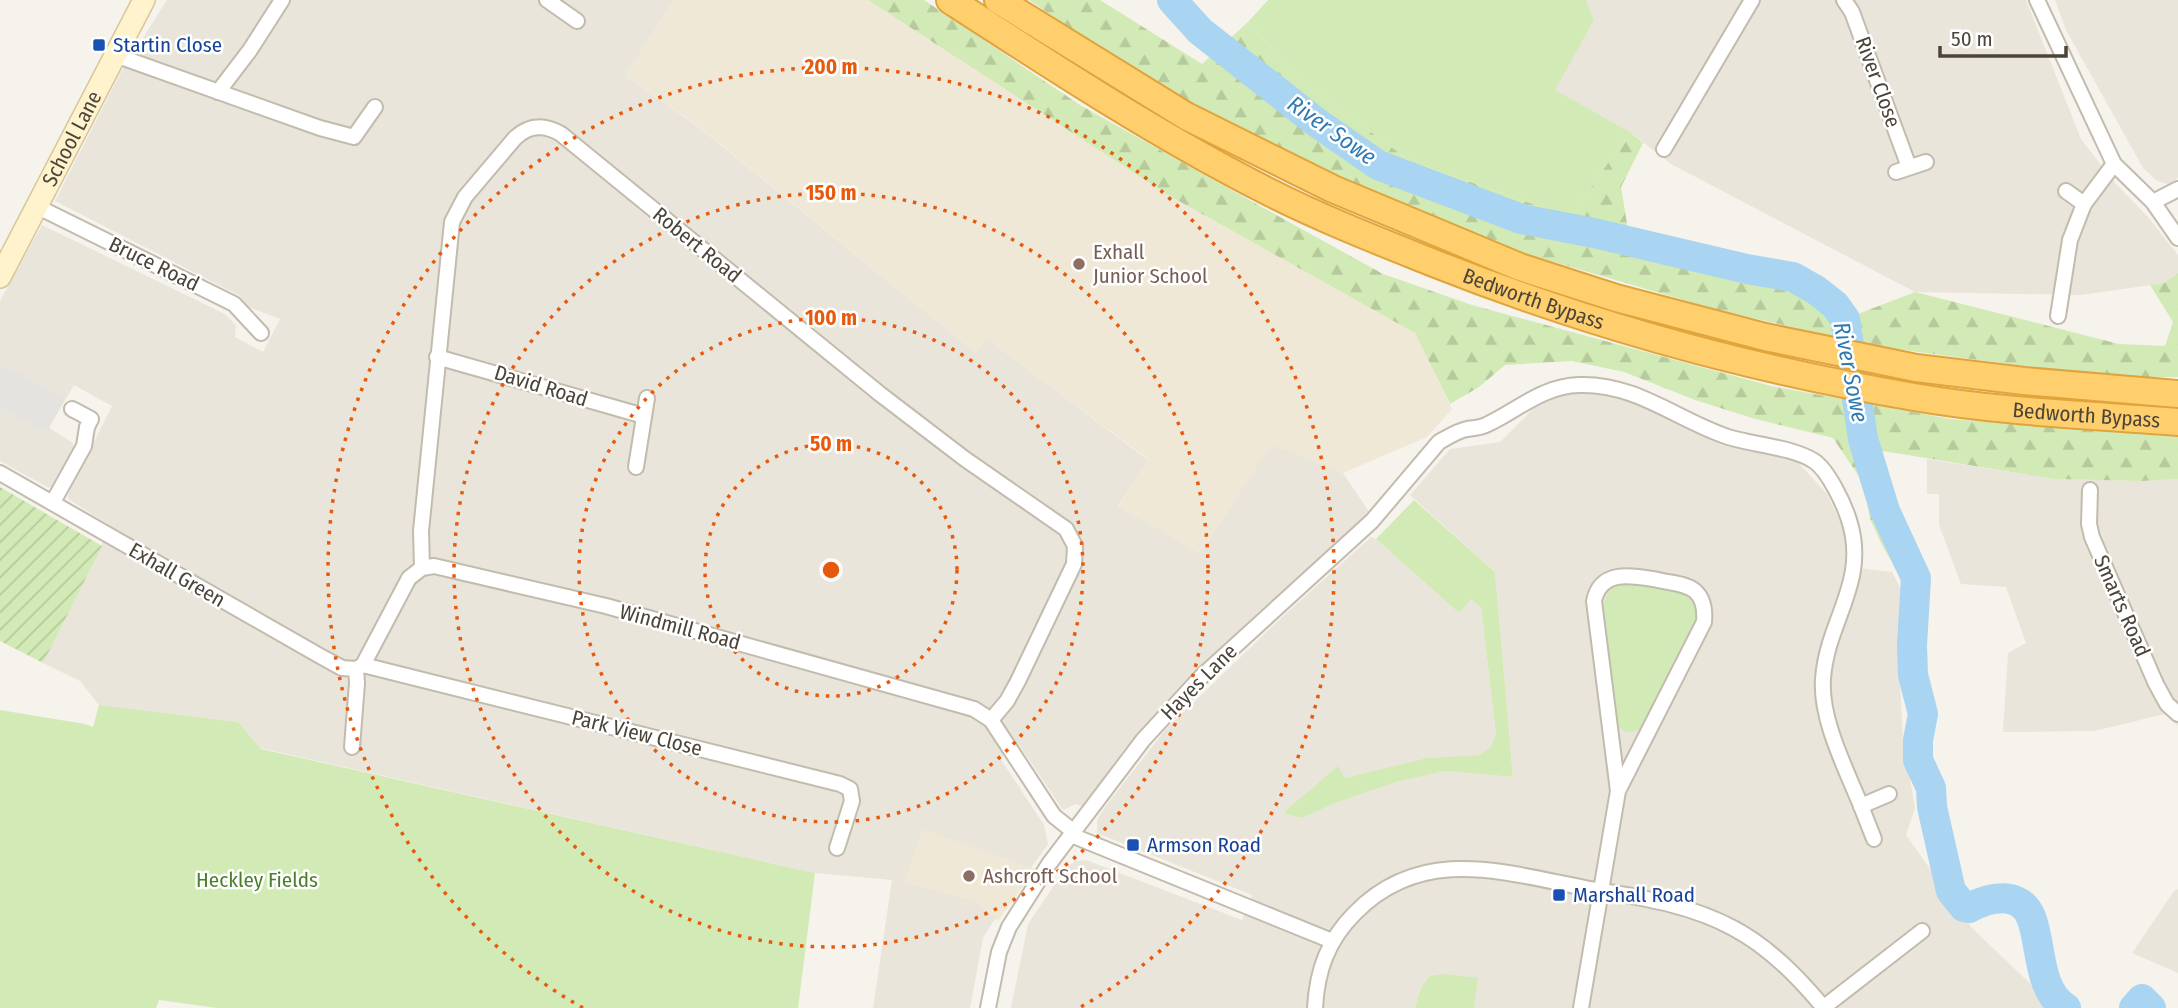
<svg xmlns="http://www.w3.org/2000/svg" width="2178" height="1008" font-family="'Fira Sans Condensed',sans-serif">
  <defs>
    <pattern id="forest-firs" width="22" height="20" patternUnits="userSpaceOnUse" patternTransform="scale(1.75)"><rect width="22" height="20" fill="#d2eab5"/><path d="M5 1l3.5 6h-7zM16 11l3.5 6h-7z" fill="#b6ca9c"/></pattern>
    <pattern id="garden-furrows" width="10" height="10" patternUnits="userSpaceOnUse" patternTransform="scale(1.75)"><rect width="10" height="10" fill="#d2eab5"/><path d="M-1 1l2-2M0 10L10 0M9 11l2-2" fill="none" stroke="#b6ca9c"/></pattern>
  </defs>
  <rect width="100%" height="100%" fill="#f6f3ec"/>
  <g fill="#eae5da">
    <path d="M167 0H674L625 76 699 127 976 353 986 338 1148 460 1118 506 1200 553 1271 444 1343 473 1368 510 1366 522 1264 607 1200 666 1124 749 1087 808 1076 804 1063 810 1019 745 1000 758 1044 825 1048 844 1001 909 983 938 970 1008H873L892 880 815 873 260 748 238 722 99 705 80 681 43 663 111 526 68 499 69 492 112 406 74 385 49 428 73 443 74 454 54 485 49 488 0 461V301L42 225 225 314 236 325 235 337 263 352 280 319 246 306 240 296 55 201 120 74Z"/>
    <path d="M1586 0H2026L2081 139 2115 183 2148 217 2178 255V273L2164 283 2082 295 1915 292 1671 164 1630 132 1554 90 1594 20Z"/>
    <path d="M2055 0H2178V178L2168 184 2157 181 2143 168 2066 30Z"/>
    <path d="M1585 389 1610 391 1649 405 1721 445 1795 459 1827 494 1846 533 1849 567 1892 572 1905 597 1899 667 1903 738 1915 808 1906 835 1972 928 2038 991 2051 1008H1011L1028 924 1063 872 1075 861 1086 860 1242 920 1252 895 1097 833V820L1105 807 1166 729 1280 619 1371 537 1376 539 1458 612 1471 598 1481 607 1496 734 1491 747 1479 755 1426 758 1345 778 1337 767 1286 810V814L1302 818 1338 802 1396 782 1446 771 1513 777 1495 572 1410 495 1450 449 1500 442 1534 408 1559 394Z"/>
    <path d="M1927 459 2054 479 2142 481 2178 479V726L2165 714 2094 731 2003 732 2008 653 2026 643 2006 587 1961 584 1939 525V494H1927Z"/>
    <path d="M2178 889V973L2132 953 2174 891Z"/>
  </g>
  <g fill="#efe8d6">
    <path d="M674 0H868L1168 195 1415 333 1452 409 1427 437 1343 473 1271 445 1200 553 1118 507 1148 459 987 339 976 353 700 127 625 76Z"/>
    <path d="M923 829 1035 869 998 921 976 902 904 882Z"/>
  </g>
  <g fill="#d2eab5">
    <path d="M1268 0H1586L1594 20 1555 90 1630 132 1570 217 1410 161 1299 79 1248 22Z"/>
    <path d="M1414 500 1495 572 1513 777 1446 771 1396 782 1338 802 1302 818 1286 814V810L1338 766 1345 778 1426 758 1479 755 1491 747 1496 734 1481 607 1471 599 1459 613 1376 539Z"/>
    <path d="M1624 582C1634 582 1643 585 1653 586 1676 591 1704 593 1694 625L1642 727C1633 736 1622 733 1616 723L1602 607 1609 590Z"/>
    <path d="M99 705 238 722 261 749 815 873 798 1008H217L159 1000 156 1008H0V710L85 724 93 727Z"/>
    <path d="M1446 974 1478 978 1474 1008H1415L1422 986 1430 976Z"/>
  </g>
  <g fill="url(#forest-firs)">
    <path d="M868 0H924L1080 105 1251 201 1383 274 1472 305 1771 386 1951 419 2178 437V479L2142 481 2054 479 1883 451C1875 498 1896 523 1919 561L1907 577 1897 571 1882 545 1870 519 1864 484 1833 438 1752 418 1695 400 1624 372 1572 361 1505 365 1479 387 1450 404 1415 333 1168 195Z"/>
    <path d="M1029 0H1100L1202 64 1248 22 1299 79 1410 161 1570 217 1630 132 1643 143 1621 187 1630 242 1747 269 1793 277 1816 290 1835 305 1845 319 1915 292 2119 344 2165 346 2173 322 2150 285 2164 283 2178 273V377H2107L1880 347 1718 310 1523 253 1400 207 1159 89Z"/>
  </g>
  <path fill="url(#garden-furrows)" d="M0 487 102 546 43 663 0 641Z"/>
  <path fill="#e5e3e0" d="M4 365 64 399 46 432 0 407V373Z"/>
  <g fill="none" stroke-linecap="round" stroke-linejoin="round">
    <g stroke="#a9d4f2" stroke-width="30">
      <path d="M1172 0 1200 31 1316 122 1378 165 1521 219 1594 233 1747 269 1793 277 1816 290 1835 305 1845 319 1863 439 1885 511 1916 578 1912 645 1913 675 1923 714 1918 740V760L1931 788 1932 807 1951 891 1964 907 1969 908C1989 897 2020 890 2031 917 2042 944 2037 990 2066 1008"/>
      <path d="M2134 1008 2142 999 2151 1008"/>
    </g>
    <defs>
      <g id="street">
        <path d="M547 0 577 21"/>
        <path d="M1844 0 1852 12 1909 167"/>
        <path d="M2037 0 2114 164 2153 202 2178 238"/>
        <path d="M115 55 320 128 354 137 375 107"/>
        <path d="M218 92 250 50 282 0"/>
        <path d="M1664 149 1752 0"/>
        <path d="M1896 172 1926 162"/>
        <path d="M2066 191 2084 204"/>
        <path d="M2153 202 2178 189"/>
        <path d="M38 207 234 304 261 333"/>
        <path d="M2058 316 2070 240 2084 204 2114 164"/>
        <path d="M437 357 644 416"/>
        <path d="M636 467 647 398"/>
        <path d="M0 473 320 656 342 668 356 669"/>
        <path d="M2090 490 2089 524 2092 537 2156 684 2167 704 2178 714"/>
        <path d="M53 502 84 446 87 427 91 419 72 409"/>
        <path d="M422 568 421 531 452 222 465 197 515 138C529 125 544 124 561 134L880 394 965 459 1066 529 1075 546 1074 564 1018 681 1007 701 991 720"/>
        <path d="M363 665 840 784 850 789 852 801 837 848"/>
        <path d="M356 669 363 665 409 578 422 568 434 566 606 606 974 709 991 720 1054 816 1074 832"/>
        <path d="M352 747 357 683 356 669"/>
        <path d="M1071 835 1332 941"/>
        <path d="M1874 839 1861 806 1889 794"/>
        <path d="M1824 1007 1922 931"/>
        <path d="M988 1008 999 952 1009 927 1049 864 1143 740 1201 677 1372 521 1439 442C1448 437 1457 431 1467 429 1475 428 1481 428 1488 424 1519 409 1543 386 1579 385 1636 383 1677 420 1728 437 1754 445 1792 447 1814 461 1828 470 1844 504 1849 520 1869 582 1827 620 1823 679 1820 719 1846 769 1861 806"/>
        <path d="M1315 1008C1317 970 1328 940 1355 913 1422 845 1502 872 1585 888 1635 897 1687 903 1733 928 1769 947 1798 977 1824 1008"/>
        <path d="M1581 1008 1618 791 1704 622C1705 611 1704 599 1695 591 1685 583 1670 583 1658 580 1634 576 1601 568 1594 601L1618 791"/>
      </g>
      <g id="secondary">
        <path id="s1" d="M0 277 144 0"/>
      </g>
      <g id="highway">
        <path id="s2" d="M950 0C1053 67 1157 135 1267 191 1320 218 1376 240 1431 262 1587 324 1749 369 1914 397 2001 412 2090 415 2178 422"/>
        <path d="M998 0 1186 116 1333 189 1520 267 1616 298 1765 337 1916 368 2024 381 2178 394"/>
      </g>
    </defs>
    <use href="#street" stroke="#c2bbae" stroke-width="18"/>
    <use href="#secondary" stroke="#d6c79b" stroke-width="24"/>
    <use href="#highway" stroke="#e0a43c" stroke-width="30"/>
    <use href="#street" stroke="#fff" stroke-width="14"/>
    <use href="#secondary" stroke="#fff3cd" stroke-width="21"/>
    <use href="#highway" stroke="#ffcf6e" stroke-width="26"/>
  </g>
  <g fill="none" stroke="#e8590c" stroke-width="3.5" stroke-dasharray="3.5 7">
    <circle cx="831" cy="570" r="126"/>
    <circle cx="831" cy="570" r="252"/>
    <circle cx="831" cy="570" r="377"/>
    <path d="M583 1008A503 503 0 1 1 1079 1008"/>
  </g>
  <g fill="#1a4fb4" stroke="#fff" stroke-width="2.5">
    <rect x="92" y="38" width="14" height="14" rx="3.5"/>
    <rect x="1126" y="838" width="14" height="14" rx="3.5"/>
    <rect x="1552" y="888" width="14" height="14" rx="3.5"/>
  </g>
  <g fill="#8d6e63" stroke="#fff" stroke-width="2.5">
    <circle cx="1079" cy="264" r="7"/>
    <circle cx="969" cy="876" r="7"/>
  </g>
  <g text-anchor="middle" dominant-baseline="central" stroke-width="5" stroke-linejoin="round" paint-order="stroke">
    <g font-size="21" fill="#164399" stroke="#fff" text-anchor="start">
      <text x="113" y="45">Startin Close</text>
      <text x="1147" y="845">Armson Road</text>
      <text x="1573" y="895">Marshall Road</text>
    </g>
    <g font-size="21" fill="#4b4439" stroke="#fff">
      <text transform="translate(1878 82) rotate(70)">River Close</text>
      <text stroke="none"><textPath href="#s1" startOffset="156">School Lane</textPath></text>
      <text transform="translate(697 245) rotate(39)">Robert Road</text>
      <text transform="translate(154 264) rotate(26)">Bruce Road</text>
      <text stroke="none"><textPath href="#s2" startOffset="658">Bedworth Bypass</textPath></text>
      <text transform="translate(541 386) rotate(17)">David Road</text>
      <text stroke="none"><textPath href="#s2" startOffset="1225">Bedworth Bypass</textPath></text>
      <text transform="translate(177 575) rotate(30)">Exhall Green</text>
      <text transform="translate(2122 606) rotate(66)">Smarts Road</text>
      <text transform="translate(680 627) rotate(15)">Windmill Road</text>
      <text transform="translate(1199 682) rotate(-45)">Hayes Lane</text>
      <text transform="translate(637 733) rotate(14)">Park View Close</text>
    </g>
    <g font-size="21" fill="#785e54" stroke="#fff" text-anchor="start">
      <text x="1093" y="252">Exhall<tspan x="1093" dy="24">Junior School</tspan></text>
      <text x="983" y="876">Ashcroft School</text>
    </g>
    <g font-size="21" fill="#4a7f2a" stroke="#fff">
      <text x="257" y="880">Heckley Fields</text>
    </g>
    <g font-size="23" font-style="italic" fill="#2e7ab2" stroke="#fff">
      <text transform="translate(1332 130) rotate(35)">River Sowe</text>
      <text transform="translate(1851 372) rotate(79)">River Sowe</text>
    </g>
  </g>
  <circle cx="831" cy="570" r="10" fill="#e8590c" stroke="#fff" stroke-width="3.5"/>
  <g font-size="21" text-anchor="middle" font-weight="bold" fill="#e8590c" stroke="#fff" stroke-width="5" stroke-linejoin="round" paint-order="stroke">
    <text x="831" y="74">200 m</text>
    <text x="831" y="200">150 m</text>
    <text x="831" y="325">100 m</text>
    <text x="831" y="451">50 m</text>
  </g>
  <path d="M1940 46v10h126v-10" fill="none" stroke="#4b4439" stroke-width="3.5"/>
  <text x="1951" y="46" font-size="21" fill="#4b4439" stroke="#ffffff" stroke-width="5" paint-order="stroke">50 m</text>
</svg>
